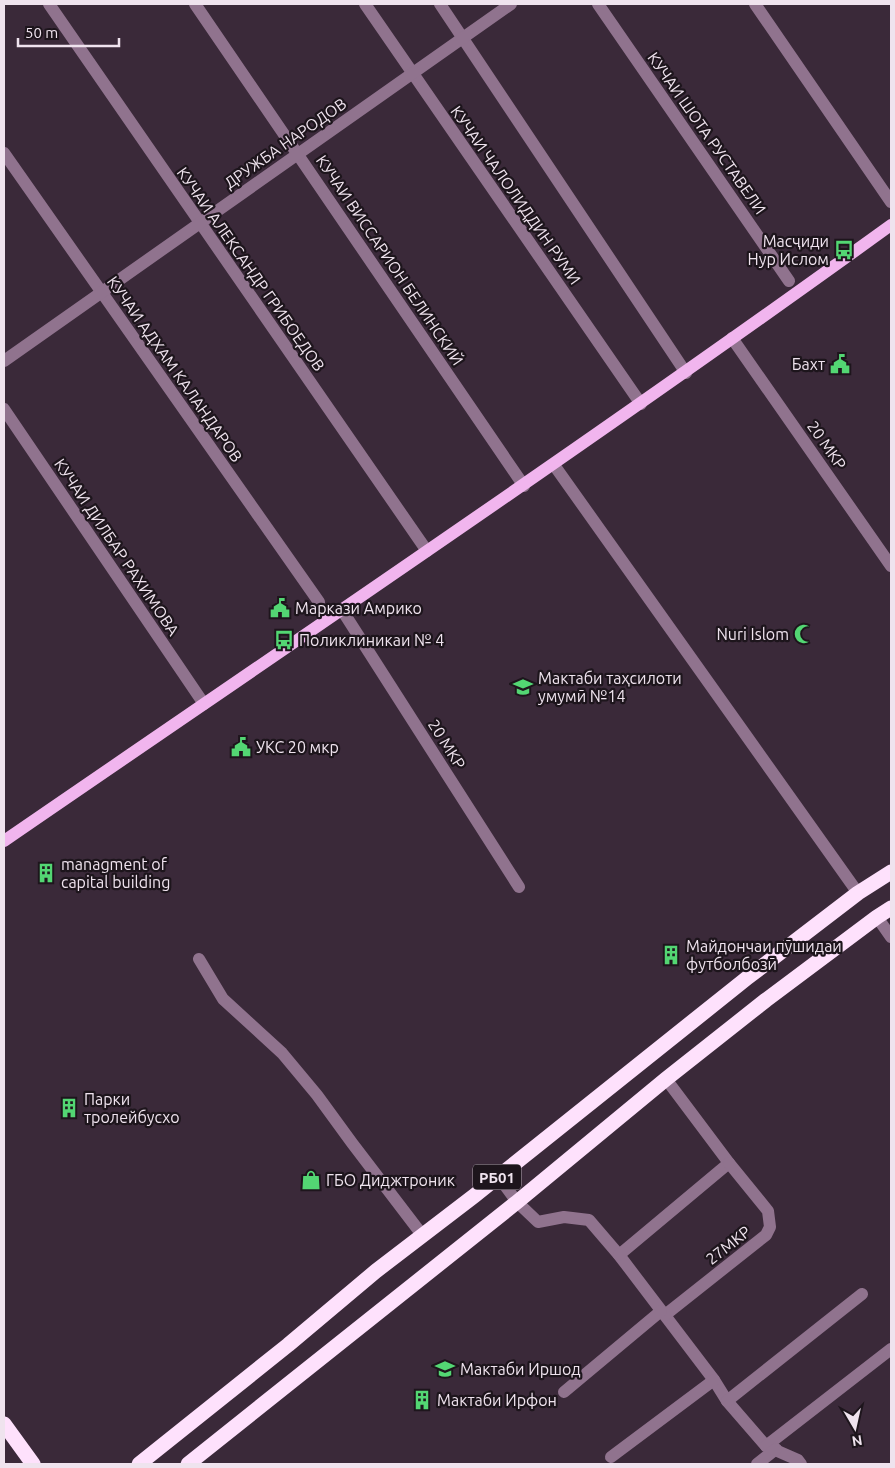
<svg xmlns="http://www.w3.org/2000/svg" width="895" height="1468" font-family="Ubuntu,sans-serif">
  <rect width="100%" height="100%" fill="#3a2939"/>
  <g fill="none" stroke-linecap="round" stroke-linejoin="round">
    <g stroke="#90738e" stroke-width="12">
      <path d="M49 4 427 551"/>
      <path d="M195 4 524 486"/>
      <path d="M365 4 641 404"/>
      <path d="M440 4 686 373"/>
      <path d="M598 4 789 281"/>
      <path d="M755 4 891 202"/>
      <path d="M4 153 319 602"/>
      <path d="M732 338 891 566"/>
      <path d="M4 361 511 4"/>
      <path d="M4 409 204 704"/>
      <path d="M554 465 858 893"/>
      <path d="M342 610 519 887"/>
      <path d="M877 917 891 937"/>
      <path d="M199 959 223 999 282 1053 317 1095 352 1143 423 1236"/>
      <path d="M498 1176 517 1202 538 1222 564 1217 589 1220 619 1255 714 1380 727 1401 766 1446 798 1460 801 1464"/>
      <path d="M619 1255 729 1163 666 1079"/>
      <path d="M665 1315 766 1235 770 1227 768 1211 729 1163"/>
      <path d="M564 1392 661 1311"/>
      <path d="M727 1401 862 1294"/>
      <path d="M766 1446 891 1349"/>
      <path d="M611 1457 714 1380"/>
      <path d="M757 1464 776 1449"/>
    </g>
    <path stroke="#f1b5ee" stroke-width="12" d="M4 841C301 637 599 436 891 225"/>
    <g stroke="#fee1fc" stroke-width="15">
      <path d="M4 1424 33 1464"/>
      <path d="M139 1464 288 1345 376 1271 474 1196 747 978 858 893 891 872"/>
      <path d="M188 1464 517 1202 666 1079 766 1000 877 917 891 908"/>
    </g>
  </g>
  <defs>
    <symbol id="bus-bare" viewBox="-9 -9 18 18"><path d="M-5-6H5V4H4V6H2V4H-2V6H-4V4H-5ZM-3.5-4V0h7V-4ZM-3.5 1.2v1.5H-2V1.2ZM2 1.2v1.5H3.5V1.2Z" fill="#53d673" stroke="#1d151c" stroke-width="2.5" paint-order="stroke"/></symbol>
    <symbol id="civic-bare" viewBox="-9 -9 18 18"><path d="M-.6-6.5H3V-4.5H.6V-3L4-1V1h2V6H-6V1h2V-1L-.6-3ZM-1.2 2.5V6h2.4V2.5Z" fill="#53d673" stroke="#1d151c" stroke-width="2.5" paint-order="stroke"/></symbol>
    <symbol id="mosque-bare" viewBox="-9 -9 18 18"><path d="M3.5-4.9A6 6 0 1 0 3.5 4.9A5 5 0 1 1 3.5-4.9Z" fill="#53d673" stroke="#1d151c" stroke-width="2.5" paint-order="stroke"/></symbol>
    <symbol id="school-bare" viewBox="-9 -9 18 18"><path d="M0-5L7-2L0 1L-7-2ZM-4 1L0 2.5L4 1V4Q0 6-4 4Z" fill="#53d673" stroke="#1d151c" stroke-width="2.5" paint-order="stroke"/></symbol>
    <symbol id="building-bare" viewBox="-9 -9 18 18"><path d="M-4-6H4V6H1V3H-1V6H-4ZM-2.5-4.3h1.7v1.8h-1.7ZM.8-4.3h1.7v1.8H.8ZM-2.5-1h1.7V.8h-1.7ZM.8-1h1.7V.8H.8Z" fill="#53d673" stroke="#1d151c" stroke-width="2.5" paint-order="stroke"/></symbol>
    <symbol id="shop-bare" viewBox="-9 -9 18 18"><path d="M-5-2.5h2.3a2.7 3.5 0 0 1 5.4 0H5L5.5 6h-11ZM-1.5-2.5h3a1.5 2.3 0 0 0-3 0Z" fill="#53d673" stroke="#1d151c" stroke-width="2.5" paint-order="stroke"/></symbol>
  </defs>
  <g fill-rule="evenodd">
    <use href="#bus-bare" x="830" y="236" width="28" height="28"/>
    <use href="#civic-bare" x="826" y="350" width="28" height="28"/>
    <use href="#civic-bare" x="266" y="594" width="28" height="28"/>
    <use href="#mosque-bare" x="790" y="620" width="28" height="28"/>
    <use href="#bus-bare" x="270" y="626" width="28" height="28"/>
    <use href="#school-bare" x="509" y="673" width="28" height="28"/>
    <use href="#civic-bare" x="227" y="733" width="28" height="28"/>
    <use href="#building-bare" x="32" y="859" width="28" height="28"/>
    <use href="#building-bare" x="657" y="941" width="28" height="28"/>
    <use href="#building-bare" x="55" y="1094" width="28" height="28"/>
    <use href="#shop-bare" x="297" y="1166" width="28" height="28"/>
    <use href="#school-bare" x="431" y="1355" width="28" height="28"/>
    <use href="#building-bare" x="408" y="1386" width="28" height="28"/>
  </g>
  <g text-anchor="middle" dominant-baseline="central" stroke-width="4.5" stroke-linejoin="round" paint-order="stroke">
    <rect fill="#1d151c" stroke="#b0a5af" stroke-width="1" x="473" y="1164.5" width="48" height="25" rx="4"/>
    <g font-size="15" font-weight="bold" fill="#efe3ee">
      <text x="497" y="1177">РБ01</text>
    </g>
    <g font-size="16" fill="#efe3ee" stroke="#1d151c">
      <text transform="translate(707 133) rotate(55)">КУЧАИ ШОТА РУСТАВЕЛИ</text>
      <text transform="translate(285 143) rotate(-35)">ДРУЖБА НАРОДОВ</text>
      <text transform="translate(516 195) rotate(55)">КУЧАИ ЧАЛОЛИДДИН РУМИ</text>
      <text transform="translate(390 260) rotate(56)">КУЧАИ ВИССАРИОН БЕЛИНСКИЙ</text>
      <text transform="translate(251 269) rotate(55)">КУЧАИ АЛЕКСАНДР ГРИБОЕДОВ</text>
      <text transform="translate(175 369) rotate(55)">КУЧАИ АДХАМ КАЛАНДАРОВ</text>
      <text transform="translate(827 445) rotate(55)">20 МКР</text>
      <text transform="translate(117 547) rotate(56)">КУЧАИ ДИЛБАР РАХИМОВА</text>
      <text transform="translate(447 744) rotate(58)">20 МКР</text>
      <text transform="translate(728 1245) rotate(-38)">27МКР</text>
    </g>
    <g font-size="16" fill="#efe3ee" stroke="#1d151c" text-anchor="start">
      <text x="829" y="241" text-anchor="end">Масҷиди<tspan x="829" dy="18">Нур Ислом</tspan></text>
      <text x="825" y="364" text-anchor="end">Бахт</text>
      <text x="295" y="608">Маркази Амрико</text>
      <text x="789" y="634" text-anchor="end">Nuri Islom</text>
      <text x="299" y="640">Поликлиникаи № 4</text>
      <text x="538" y="678">Мактаби таҳсилоти<tspan x="538" dy="18">умумӣ №14</tspan></text>
      <text x="256" y="747">УКС 20 мкр</text>
      <text x="61" y="864">managment of<tspan x="61" dy="18">capital building</tspan></text>
      <text x="686" y="946">Майдончаи пӯшидаи<tspan x="686" dy="18">футболбозӣ</tspan></text>
      <text x="84" y="1099">Парки<tspan x="84" dy="18">тролейбусхо</tspan></text>
      <text x="326" y="1180">ГБО Диджтроник</text>
      <text x="460" y="1369">Мактаби Иршод</text>
      <text x="437" y="1400">Мактаби Ирфон</text>
    </g>
  </g>
  <rect width="895" height="1468" fill="none" stroke="#efe3ee" stroke-width="10"/>
  <g transform="translate(855 1428) rotate(171)" stroke="#1d151c" stroke-width="4" paint-order="stroke">
  <path d="M0-4L9 19L0 12L-9 19Z" fill="#efe3ee"/>
  <text y="-8" font-size="14" font-weight="bold" text-anchor="middle" fill="#efe3ee">N</text>
  </g>
  <path d="M18 38v8h101v-8" fill="none" stroke="#efe3ee" stroke-width="2.5"/>
  <text x="25" y="38" font-size="15" fill="#efe3ee" stroke="#1d151c" stroke-width="4" paint-order="stroke">50 m</text>
</svg>
